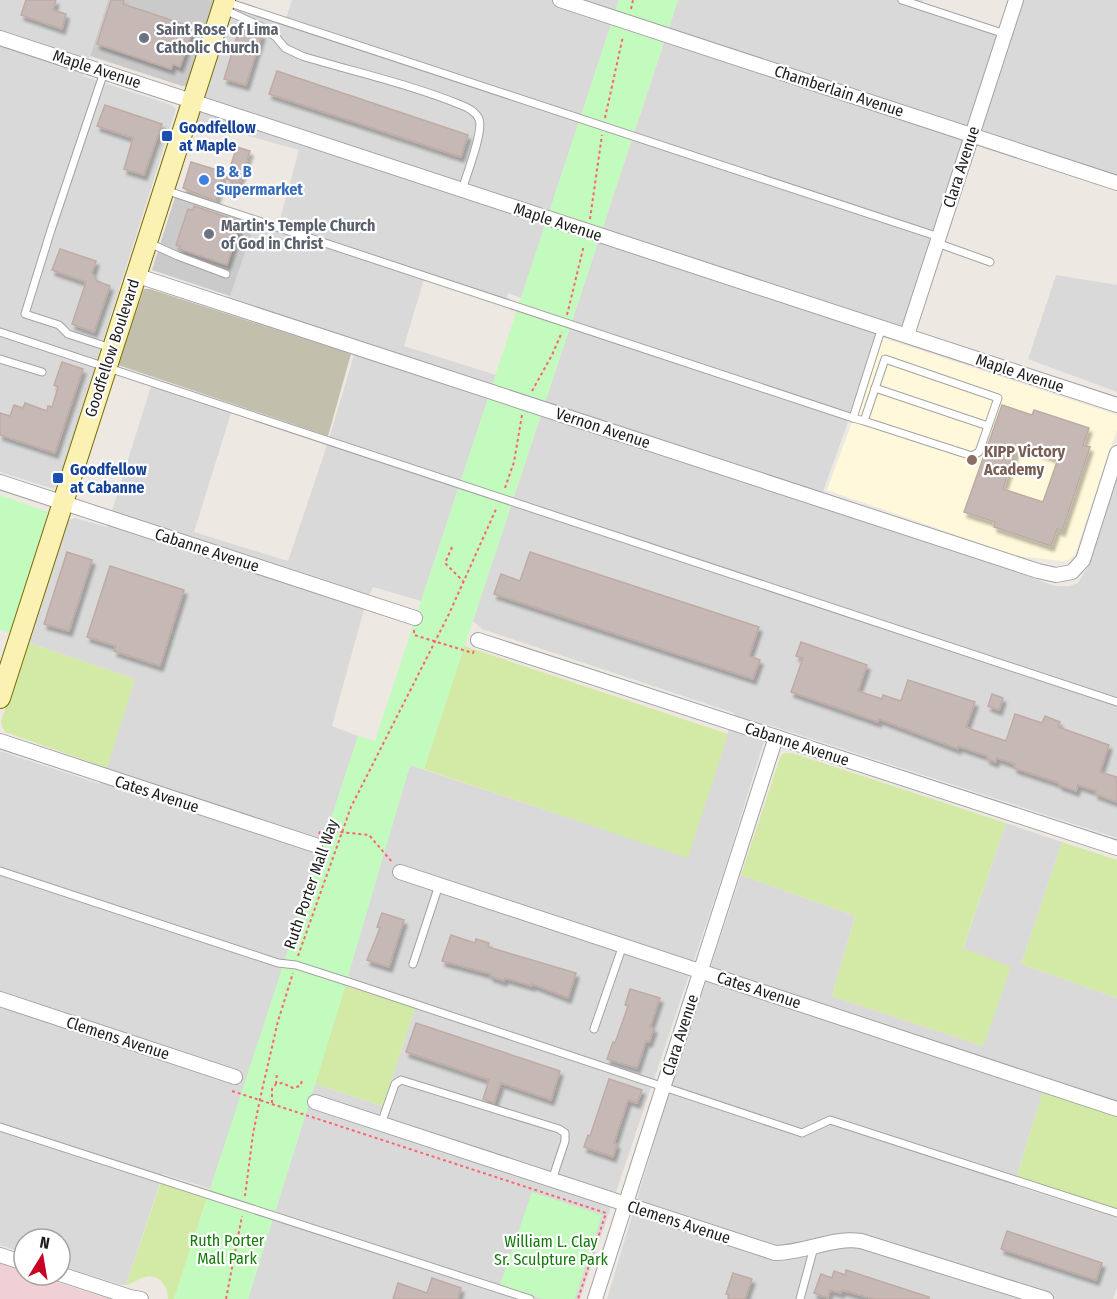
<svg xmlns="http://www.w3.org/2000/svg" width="1117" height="1299" font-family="'Fira Sans Condensed',sans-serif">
  <defs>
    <filter id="shadow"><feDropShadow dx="3" dy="5" stdDeviation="1.5" flood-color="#0004"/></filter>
  </defs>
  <rect width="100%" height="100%" fill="#eee8e2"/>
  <g fill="#dad9d9">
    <path d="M0 0H108L83 76 172 105 176 109 58 483 54 489 0 472Z"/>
    <path d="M292 0H619L521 298 508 293 506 302 425 276 404 346 496 375 421 601 373 587 366 602 332 726 358 736 211 1189 163 1174 126 1285H121L60 1265V1239H24V1253L0 1245V751L100 784 135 679 27 642 69 520 75 518 107 527 152 383 232 410 194 532 288 561 328 442 356 348 226 305 255 223 278 226 299 150 187 119 225 1 285 21Z"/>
    <path d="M678 0H923L921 6 1004 33 1015 0H1117V183L972 135 907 335 882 327 820 500 1055 586H1069L1078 583 1088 567 1117 474V838L769 725 724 871 580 1299H248L315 1084 383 1106 416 1005 355 984 348 975 410 765 688 857 734 713 482 629 473 621Z"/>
    <path d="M1056 275 1117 285V392L1028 359Z"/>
    <path d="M1006 823 1062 842 1021 964 1117 998V1109L1045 1085 1014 1185 1117 1218V1288L1113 1299H607L668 1096 741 875 855 916 832 996 983 1046 963 949Z"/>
  </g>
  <path fill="#f0d0d4" d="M0 1263 24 1271V1275H36L109 1299H0Z"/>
  <path fill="#fff8da" d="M883 338 1117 415V430L1075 554 1068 560 1063 561 1017 556 827 490Z"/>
  <g fill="#cacaca">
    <path d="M108 0H216L186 86H182L90 56Z"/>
    <path d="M175 197 255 223 230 296 152 270Z"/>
  </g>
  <path fill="#c2bfad" d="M144 289H150L351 354 328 436 118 365Z"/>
  <g fill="#d3eaa6">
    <path d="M27 642 135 679 107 768 5 732 2 727 1 721Z"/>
    <path d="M464 646 728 734 688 858 424 769Z"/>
    <path d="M785 753H792L1006 823 963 948 1011 967 983 1046 832 996 855 916 741 875 781 755Z"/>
    <path d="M1062 842 1117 860V998L1021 964Z"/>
    <path d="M345 986 415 1008 383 1106 315 1084Z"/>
    <path d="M1043 1091 1117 1116V1209L1017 1176Z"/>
    <path d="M161 1182 207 1198 174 1299H168C168 1287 160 1274 146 1277 139 1278 133 1284 126 1285Z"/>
  </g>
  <g fill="#c3fabd">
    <path d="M619 0H678L424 769 410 765 339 1007 248 1299H174L358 736 375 741Z"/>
    <path d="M0 495 48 512 10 633 0 630Z"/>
    <path d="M532 1192 602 1215 575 1299H542L500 1285Z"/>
  </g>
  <g fill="#c6b9b5" stroke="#c0aba4" stroke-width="1.5" fill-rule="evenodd" filter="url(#shadow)">
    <path d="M26 0H56L53 10 66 14 62 29 21 15Z"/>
    <path d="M111 0H124L123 4 186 25 184 30 192 32 180 67 173 64 171 69 97 44Z"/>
    <path d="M240 27 262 34 246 85 224 79Z"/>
    <path d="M277 71 468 135 461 157 269 94Z"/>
    <path d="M105 105 162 124 144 175 124 169 133 138 97 126Z"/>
    <path d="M237 147 250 151 239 183 226 179Z"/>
    <path d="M191 162 224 172 216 201 183 188Z"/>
    <path d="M194 206 241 222 227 265 180 249 181 246 176 245 188 209 193 210Z"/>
    <path d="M60 249 96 261 92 273 97 281 110 286 94 332 72 324 86 282 52 270Z"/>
    <path d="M62 362 83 369 55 453 0 435V413L10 416 14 405 23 408 25 403 47 411 48 406 52 407 58 387 54 385Z"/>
    <path d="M1002 405 1032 415 1034 410 1089 428 1083 445 1090 447 1062 531 1057 529 1051 546 994 527 995 522 964 512ZM1018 445 1058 459 1043 502 1003 489Z"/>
    <path d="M67 552 92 560 69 631 44 624Z"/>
    <path d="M530 552 759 627 749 656 760 660 753 679 494 594 501 574 520 581Z"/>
    <path d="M110 566 184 590 160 666 114 651 116 646 87 637Z"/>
    <path d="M801 642 867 665 858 691 882 699 883 695 901 701 908 680 975 702 966 727 973 730 1006 741 1015 714 1042 723 1045 716 1060 722 1058 727 1109 745 1100 772 1117 777V802L1095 794 1096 791 1078 785 1076 791 1059 785V783L1014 768 1015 764 997 758 995 762 987 759V756L967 749 958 746V749L879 719 878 722 791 692 803 658 796 656Z"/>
    <path d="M992 694 1003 698 999 710 988 706Z"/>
    <path d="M382 913 404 920 389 967 367 960 380 928 377 927Z"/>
    <path d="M451 935 475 943 476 939 489 943 488 947 576 973 568 998 532 984V986L505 978 504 981 490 976 491 974 442 961Z"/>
    <path d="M630 989 660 998 650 1027 654 1028 649 1042 646 1041 637 1068 607 1059 613 1042 615 1043 628 1006 625 1005Z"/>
    <path d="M416 1023 560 1071 551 1100 501 1083 494 1103 483 1099 489 1080 406 1052Z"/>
    <path d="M609 1079 642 1090 637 1103 628 1100 614 1143 617 1144 613 1157 584 1147 588 1135 590 1136Z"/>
    <path d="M1007 1231 1102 1263 1096 1280 1001 1249Z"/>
    <path d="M846 1270 929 1297V1299H874L842 1290 841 1293 830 1290 828 1298 814 1293 821 1274 832 1278 834 1271 845 1275Z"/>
    <path d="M733 1273 752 1279 745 1299H728L729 1295 726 1294Z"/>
    <path d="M432 1278 461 1288 458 1299H393L398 1283 427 1293Z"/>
  </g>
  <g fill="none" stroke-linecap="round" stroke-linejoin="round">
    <defs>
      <g id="lane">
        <path d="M902 0 1005 34"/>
        <path d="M227 2 939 237"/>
        <path d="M225 10 260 26 276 37 285 48 302 56C354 72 410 84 461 105 467 107 476 112 479 119 484 131 466 176 462 190"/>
        <path d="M104 72 51 230 25 314 59 325 68 334 111 348"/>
        <path d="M165 190 853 418 882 327"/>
        <path d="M149 243 178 256 226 274"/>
        <path d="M937 243 990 262"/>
        <path d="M0 332 1117 702"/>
        <path d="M0 359 42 372"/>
        <path d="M875 388 988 426"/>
        <path d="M853 418 864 421 972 456 979 452 998 398 885 359 864 421"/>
        <path d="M0 871 278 963 296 965 355 984 802 1133 830 1120 1117 1213"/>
        <path d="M413 964 439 885"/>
        <path d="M594 1029 623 945"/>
        <path d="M381 1124 395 1084 401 1080 559 1129 565 1133V1141L552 1180"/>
        <path d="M0 1127 530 1299"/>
        <path d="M800 1299 814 1247"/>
      </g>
      <g id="street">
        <path d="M560 0 1117 183"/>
        <path d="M0 38 1117 405"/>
        <path d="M135 275 1038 571 1056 575 1072 572 1083 560 1117 453"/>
        <path d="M907 335 1016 0"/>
        <path d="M0 482 415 618"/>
        <path d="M478 640 1117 848"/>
        <path d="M0 741 315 845"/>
        <path d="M400 872 1117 1109"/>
        <path d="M0 999 235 1077"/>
        <path d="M315 1102 775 1253C805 1253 831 1237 861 1241L1046 1299"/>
        <path d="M0 1255 24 1263"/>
        <path d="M60 1274 130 1297 141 1299"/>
        <path d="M595 1299 776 737"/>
      </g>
      <path id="secondary" d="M0 698 225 0"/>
    </defs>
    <use href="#lane" stroke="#a3a3a3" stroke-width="9"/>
    <use href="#street" stroke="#a3a3a3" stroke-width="16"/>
    <use href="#secondary" stroke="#746c03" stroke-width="22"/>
    <g stroke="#fc6570" stroke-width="2" stroke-dasharray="3 3" stroke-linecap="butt">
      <path d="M631 9 633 0"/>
      <path d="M605 118 623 36"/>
      <path d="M590 219 602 135"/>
      <path d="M567 315 584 245"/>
      <path d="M532 391 552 355 562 332"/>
      <path d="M505 488 514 462 522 415"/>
      <path d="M452 547 445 563 463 581"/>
      <path d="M414 630V635L473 653 474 650"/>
      <path d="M319 834 321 830 369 835 392 862"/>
      <path d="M298 956 351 807 449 614 497 507"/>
      <path d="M276 1084 277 1073"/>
      <path d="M232 1091 606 1213 578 1299"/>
      <path d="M272 1103V1089L276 1084 282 1083 293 1088 300 1086 302 1081"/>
      <path d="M245 1196 253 1134 260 1099 278 1021 293 973"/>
      <path d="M226 1299 242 1216"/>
    </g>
    <use href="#lane" stroke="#fff" stroke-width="7"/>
    <use href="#street" stroke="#fff" stroke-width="14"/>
    <use href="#secondary" stroke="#faf1b3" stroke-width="20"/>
  </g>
  <g fill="#6b7280" stroke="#fff" stroke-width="2">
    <circle cx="144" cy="38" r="6"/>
    <circle cx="209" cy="234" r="6"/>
  </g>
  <g fill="#1a4fb4" stroke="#fff" stroke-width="2">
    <rect x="161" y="130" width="12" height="12" rx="3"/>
    <rect x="52" y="472" width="12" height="12" rx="3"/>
  </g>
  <circle fill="#3f7fe0" stroke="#fff" stroke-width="2" cx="204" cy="180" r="6"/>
  <circle fill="#8d6e63" stroke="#fff" stroke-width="2" cx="972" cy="460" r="6"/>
  <g text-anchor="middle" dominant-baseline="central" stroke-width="4.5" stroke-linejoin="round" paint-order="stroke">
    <g font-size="16" font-weight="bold" fill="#5b616d" stroke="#fff" text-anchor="start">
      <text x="156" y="29">Saint Rose of Lima<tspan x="156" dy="18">Catholic Church</tspan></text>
      <text x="221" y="225">Martin's Temple Church<tspan x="221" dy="18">of God in Christ</tspan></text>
    </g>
    <g font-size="16" fill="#1c1c1c" stroke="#fff">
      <text transform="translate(97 69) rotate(18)">Maple Avenue</text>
      <text transform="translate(839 91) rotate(18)">Chamberlain Avenue</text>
      <text transform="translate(961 167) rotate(-72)">Clara Avenue</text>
      <text transform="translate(558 222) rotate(18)">Maple Avenue</text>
      <text transform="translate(112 348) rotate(-72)">Goodfellow Boulevard</text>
      <text transform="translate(1020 373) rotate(18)">Maple Avenue</text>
      <text transform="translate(603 428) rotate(18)">Vernon Avenue</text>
      <text transform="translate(207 550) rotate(18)">Cabanne Avenue</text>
      <text transform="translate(797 744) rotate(18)">Cabanne Avenue</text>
      <text transform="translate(157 794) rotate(18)">Cates Avenue</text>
      <text transform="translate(311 884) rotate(-71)">Ruth Porter Mall Way</text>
      <text transform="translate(759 990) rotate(18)">Cates Avenue</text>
      <text transform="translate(680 1035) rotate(-72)">Clara Avenue</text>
      <text transform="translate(118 1038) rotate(18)">Clemens Avenue</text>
      <text transform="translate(679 1222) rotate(18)">Clemens Avenue</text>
    </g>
    <g font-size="16" font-weight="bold" fill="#164399" stroke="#fff" text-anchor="start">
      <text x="179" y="127">Goodfellow<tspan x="179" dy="18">at Maple</tspan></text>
      <text x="70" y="469">Goodfellow<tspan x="70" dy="18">at Cabanne</tspan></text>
    </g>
    <g font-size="16" font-weight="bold" fill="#366cbe" stroke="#fff" text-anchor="start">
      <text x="216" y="171">B &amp; B<tspan x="216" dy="18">Supermarket</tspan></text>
    </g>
    <g font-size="16" font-weight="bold" fill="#785e54" stroke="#fff" text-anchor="start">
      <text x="984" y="451">KIPP Victory<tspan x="984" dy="18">Academy</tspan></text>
    </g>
    <g font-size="16" fill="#147b09" stroke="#fff">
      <text x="227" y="1240">Ruth Porter<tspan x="227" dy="18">Mall Park</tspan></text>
      <text x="551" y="1241">William L. Clay<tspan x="551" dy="18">Sr. Sculpture Park</tspan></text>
    </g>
  </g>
  <g transform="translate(42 1257) rotate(11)"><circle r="28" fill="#ffffff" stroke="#a4a4a4" stroke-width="1.5"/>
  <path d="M0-4.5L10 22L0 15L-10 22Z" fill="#c90023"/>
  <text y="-9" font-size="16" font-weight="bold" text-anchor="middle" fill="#1c1c1c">N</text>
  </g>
</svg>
